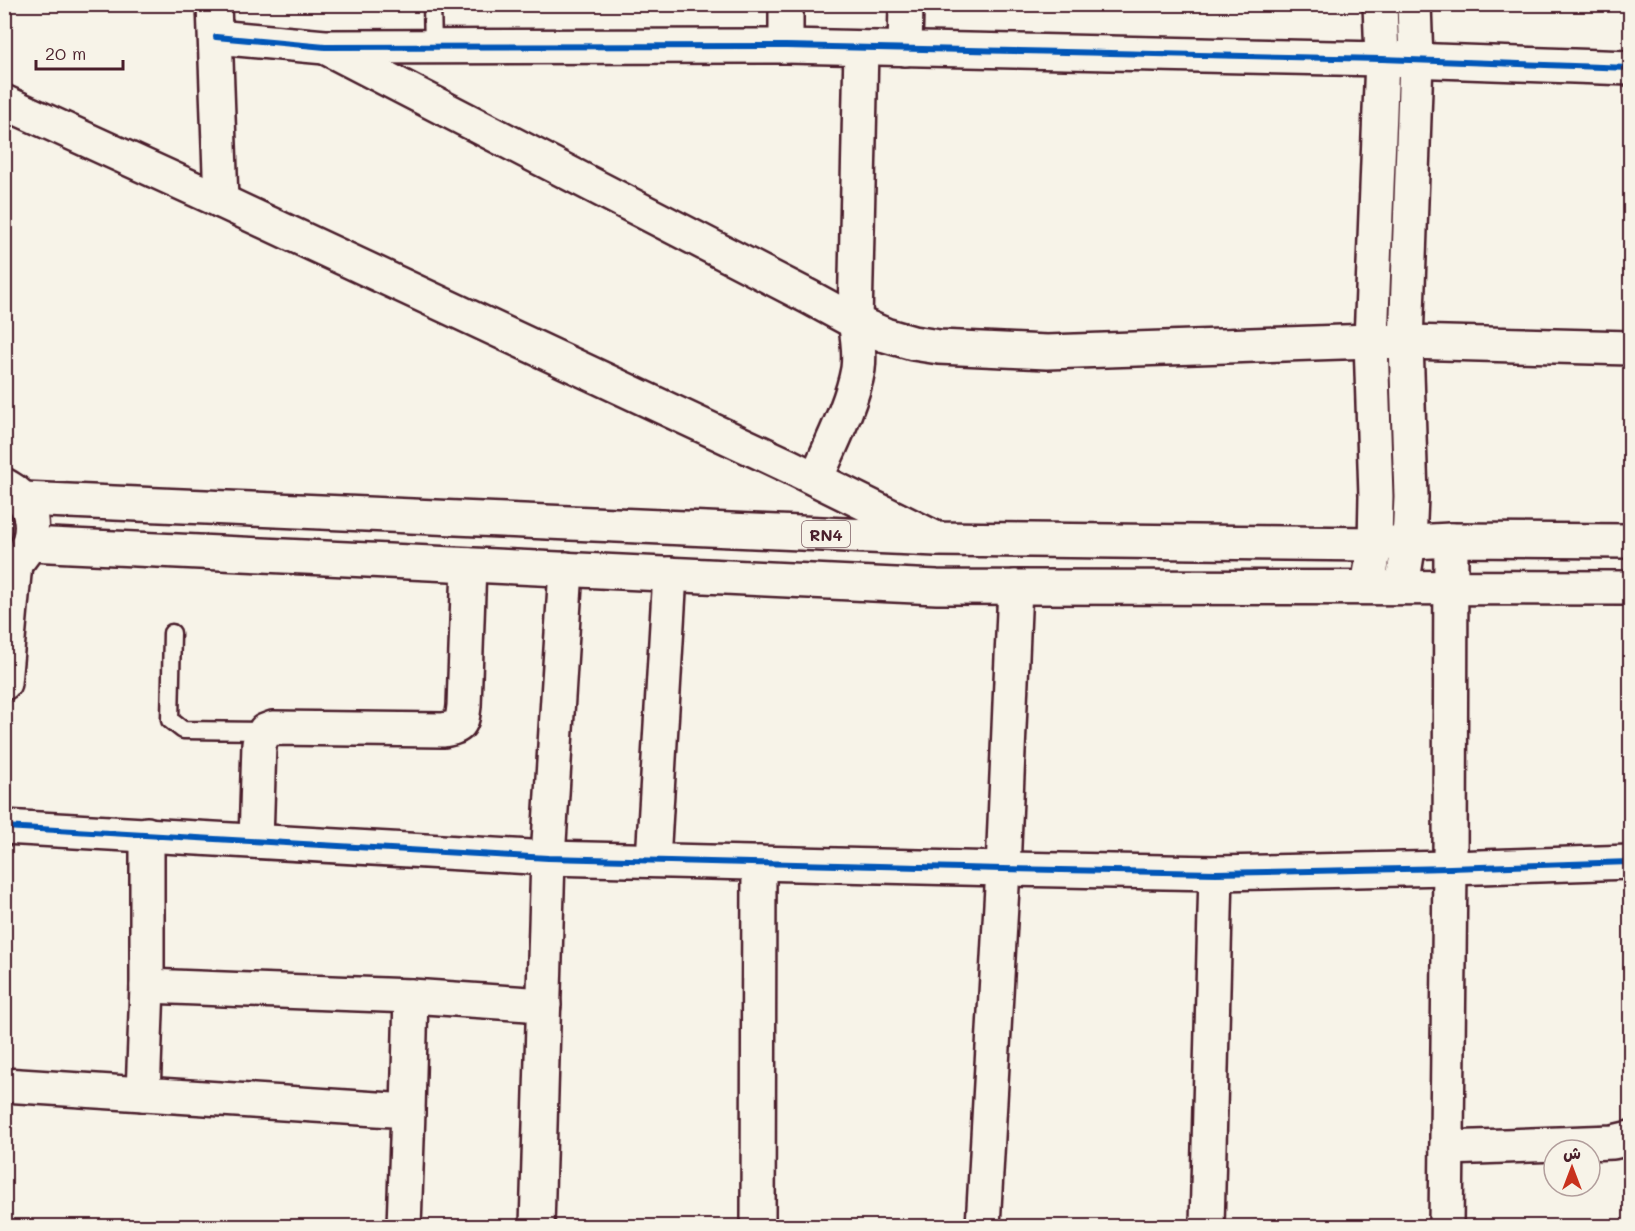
<svg xmlns="http://www.w3.org/2000/svg" width="1635" height="1231" font-family="Mali,'Playpen Sans Arabic',sans-serif">
  <rect width="100%" height="100%" fill="#f7f3e8"/>
  <filter id="ink" filterUnits="userSpaceOnUse"><feTurbulence type="fractalNoise" baseFrequency=".0167" numOctaves="2"/><feDisplacementMap in="SourceGraphic" scale="12" xChannelSelector="R" yChannelSelector="G"/><feConvolveMatrix kernelMatrix="1 2 1 2 8 2 1 2 1" color-interpolation-filters="sRGB"/></filter>
  <g filter="url(#ink)">
    <g fill="none" stroke-linecap="round" stroke-linejoin="round">
      <defs>
        <g id="lane">
          <path d="M432 4 433 46"/>
          <path d="M172 633 170 720 183 730 265 731"/>
        </g>
        <g id="street">
          <path d="M214 4 221 201"/>
          <path d="M216 37 325 47 786 46 1382 59 1630 68"/>
          <path d="M786 46V4"/>
          <path d="M329 49 809 297 855 322 885 335 913 343 939 347 1047 352 1371 341 1630 348"/>
          <path d="M905 49 906 4"/>
          <path d="M4 102 221 201 789 466 937 539"/>
          <path d="M816 479C830 446 852 404 858 369 860 353 858 338 855 322L861 48"/>
          <path d="M1368 587 1375 544 1376 496 1371 341 1382 59 1380 4"/>
          <path d="M1402 587 1409 542 1411 497 1406 342 1416 61 1414 4"/>
          <path d="M4 683 15 563"/>
          <path d="M4 827 548 858 1003 869 1216 873 1450 868 1630 862"/>
          <path d="M256 841 259 744 265 731 273 728 443 730C461 727 462 724 464 706L469 565"/>
          <path d="M653 860 670 574"/>
          <path d="M147 986 411 996"/>
          <path d="M4 1085 408 1111 404 1226"/>
          <path d="M143 1094 147 986V834"/>
          <path d="M408 1111 411 996 544 1005"/>
          <path d="M1447 1148 1613 1142 1630 1138"/>
          <path d="M537 1226 548 858 566 569"/>
          <path d="M758 1226 759 863"/>
          <path d="M983 1226 1003 869 1015 587"/>
          <path d="M1207 1226 1216 873"/>
          <path d="M1446 1226 1450 868 1451 540"/>
        </g>
        <g id="primary">
          <path d="M4 485C11 489 18 493 23 500 40 524 30 558 4 570"/>
          <path d="M23 499 937 539 1375 544 1451 540 1630 541"/>
          <path d="M29 544 937 587 1630 588"/>
        </g>
      </defs>
      <use href="#lane" stroke="#4a1f2b" stroke-width="21"/>
      <use href="#street" stroke="#4a1f2b" stroke-width="38"/>
      <use href="#primary" stroke="#4a1f2b" stroke-width="38"/>
      <use href="#lane" stroke="#f7f3e8" stroke-width="16"/>
      <use href="#street" stroke="#f7f3e8" stroke-width="33"/>
      <use href="#primary" stroke="#f7f3e8" stroke-width="33"/>
      <defs>
        <g id="cycleway">
          <path d="M216 37 325 47 786 46 1382 59 1630 68"/>
          <path d="M4 827 548 858 1003 869 1216 873 1450 868 1630 862"/>
        </g>
      </defs>
      <use href="#cycleway" stroke="#f7f3e8" stroke-width="10"/>
      <use href="#cycleway" stroke="#0057b8" stroke-width="6"/>
    </g>
  </g>
  <g text-anchor="middle" dominant-baseline="central" stroke-width="4.5" stroke-linejoin="round" paint-order="stroke">
    <rect fill="#f7f3e8" stroke="#7e5f64" stroke-width="1.5" x="802" y="521" width="48" height="26" rx="4.5"/>
    <g font-size="16" font-weight="bold" fill="#4a1f2b">
      <text x="826" y="534">RN4</text>
    </g>
  </g>
  <rect width="1635" height="1231" fill="none" stroke="#f7f3e8" stroke-width="24"/>
  <rect x="12" y="12" width="1611" height="1207" fill="none" stroke="#4a1f2b" stroke-width="2" filter="url(#ink)"/>
  <g transform="translate(1572 1168)"><circle r="28" fill="#f7f3e8" stroke="#b29e9c" stroke-width="1.5"/>
  <path d="M0-4.5L10 22L0 15L-10 22Z" fill="#c8321e"/>
  <text y="-9" font-size="16" font-weight="bold" text-anchor="middle" fill="#4a1f2b">ش</text>
  </g>
  <path d="M36 60v9h87v-9" fill="none" stroke="#4a1f2b" stroke-width="3"/>
  <text x="45" y="60" font-size="18" fill="#4a1f2b" stroke="#f7f3e8" stroke-width="4.5" paint-order="stroke">20 m</text>
</svg>
